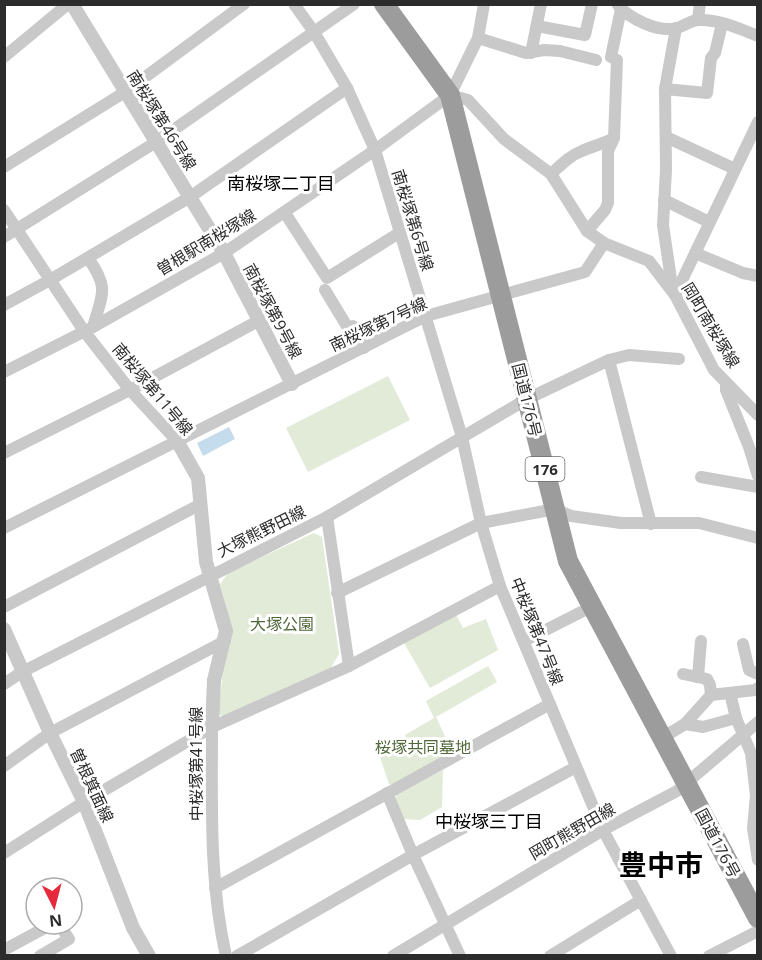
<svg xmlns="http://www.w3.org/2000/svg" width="762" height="960" font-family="'Open Sans','Noto Sans JP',sans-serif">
  <rect width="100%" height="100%" fill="#fff"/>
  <g fill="#e2ead8">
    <path d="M388 376 410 420 308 472 286 428Z"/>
    <path d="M314 533 322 537 339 654 329 671 225 717 218 714 223 671 231 639 227 609 220 584 229 572Z"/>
    <path d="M456 615 463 628 486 619 498 650 430 688 404 643Z"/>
    <path d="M488 666 497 682 436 717 453 753 395 785 389 784 378 751 405 739V735L434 718 426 701Z"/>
    <path d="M443 770 442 807 420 820 403 819 395 799 397 794Z"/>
  </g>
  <path fill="#c4dceb" d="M229 427 235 439 203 456 197 443Z"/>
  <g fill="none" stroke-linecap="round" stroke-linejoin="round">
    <g stroke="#c9c9c9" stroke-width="12">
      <path d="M294 4 314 32 347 88 375 150 462 437 481 523 500 586 603 830 671 956"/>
      <path d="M618 5C630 19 658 33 677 28 684 26 691 20 699 20 718 19 740 29 758 36"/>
      <path d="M698 19 700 4"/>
      <path d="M537 26 585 35 592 4"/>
      <path d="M478 38 526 53 544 50 560 51 596 60"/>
      <path d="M531 53 541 4"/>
      <path d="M4 57 68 4"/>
      <path d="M665 89 707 93 711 58 715 53 722 24"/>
      <path d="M450 95 468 100 504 139 551 174 587 231 604 243 649 261 675 295 714 370 758 415"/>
      <path d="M666 137 735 169"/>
      <path d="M4 167 125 92 244 4"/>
      <path d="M551 174C561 165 569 156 582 151 593 146 603 144 614 138"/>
      <path d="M664 200 709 222"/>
      <path d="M4 210 84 331 130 390 177 441"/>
      <path d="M285 213 327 278 399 233"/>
      <path d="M587 231 605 210 608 203V151L614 138 617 60 611 57 621 9"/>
      <path d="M4 237 156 142 354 4"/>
      <path d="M695 253 743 273 758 276"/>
      <path d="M88 258C110 289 102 294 93 327"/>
      <path d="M325 290 348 328 353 326 364 348"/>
      <path d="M674 291 671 279 663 225 666 170 665 89 676 28"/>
      <path d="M675 295 758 122"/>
      <path d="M4 305 50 280 190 197 347 88"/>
      <path d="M609 360 651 524"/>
      <path d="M4 372 93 327 224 253 375 150 450 95 478 38 484 4"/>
      <path d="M726 383V390L749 447 758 476"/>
      <path d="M4 453 130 390 260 320"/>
      <path d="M701 477 758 487"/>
      <path d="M327 517 349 666"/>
      <path d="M4 528 426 316 585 272 604 243"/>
      <path d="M337 593 481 523 555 509 571 516 621 523H699L758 538"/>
      <path d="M4 607 201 504"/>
      <path d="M524 641 591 607"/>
      <path d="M743 644 749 670 758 674"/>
      <path d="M683 674 707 679 710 685 711 695"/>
      <path d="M698 677 701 641"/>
      <path d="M4 684 22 672 327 517 527 399 609 360 629 355 679 359"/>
      <path d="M730 693 736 718"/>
      <path d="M685 724 703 727 736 718 751 753 756 795 753 828 758 860"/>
      <path d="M212 727C212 803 209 881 226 956"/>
      <path d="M662 738 685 724 711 695 755 690 758 688"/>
      <path d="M4 766 50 733 225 641"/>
      <path d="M387 793 413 855 460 956"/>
      <path d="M4 853 84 802 212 727 349 666 500 586"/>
      <path d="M215 888 550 704"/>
      <path d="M4 950 52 924"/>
      <path d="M40 956 69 939 59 924"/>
      <path d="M237 956 413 855 576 767"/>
      <path d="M393 956 603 830 677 791 758 722"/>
      <path d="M550 956 641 900"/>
      <path d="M709 956 758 931"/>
    </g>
    <g stroke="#c9c9c9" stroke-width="14">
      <path d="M72 4 224 253 292 384"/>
      <path d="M177 441 198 478 206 562 226 631 214 680 212 727"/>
      <path d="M4 629 50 733 84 802 133 928 149 956"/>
    </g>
    <path stroke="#9c9c9c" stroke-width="20" d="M384 4 450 95 568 561 758 918"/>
  </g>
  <g text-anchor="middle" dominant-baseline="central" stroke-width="6" stroke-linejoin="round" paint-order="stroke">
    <rect fill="#fff" stroke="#6b6b6b" stroke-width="1.5" x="525.5" y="457" width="39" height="24" rx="4.5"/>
    <g font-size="15" font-weight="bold" fill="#2c2c2c">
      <text x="545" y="469">176</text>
    </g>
    <g font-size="16" fill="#2c2c2c" stroke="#fff">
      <text transform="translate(162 120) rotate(58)">南桜塚第46号線</text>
      <text transform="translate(413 220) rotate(73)">南桜塚第6号線</text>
      <text transform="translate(206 242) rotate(-31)">曽根駅南桜塚線</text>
      <text transform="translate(273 311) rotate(62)">南桜塚第9号線</text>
      <text transform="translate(378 324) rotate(-25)">南桜塚第7号線</text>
      <text transform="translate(711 325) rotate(59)">岡町南桜塚線</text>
      <text transform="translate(153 389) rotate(50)">南桜塚第11号線</text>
      <text transform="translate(527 400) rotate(76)">国道176号</text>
      <text transform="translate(261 531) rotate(-26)">大塚熊野田線</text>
      <text transform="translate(537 631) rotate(68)">中桜塚第47号線</text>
      <text transform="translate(196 764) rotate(-90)">中桜塚第41号線</text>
      <text transform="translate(92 785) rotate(65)">曽根箕面線</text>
      <text transform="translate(572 831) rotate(-30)">岡町熊野田線</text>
      <text transform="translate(718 843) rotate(62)">国道176号</text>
    </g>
    <g font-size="16" fill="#506739" stroke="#fff">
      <text x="282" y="624">大塚公園</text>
      <text x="423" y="747">桜塚共同墓地</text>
    </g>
    <g font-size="18" fill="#000" stroke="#fff">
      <text x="281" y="183">南桜塚二丁目</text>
      <text x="489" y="821">中桜塚三丁目</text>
    </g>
    <g font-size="28" font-weight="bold" fill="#000" stroke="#fff">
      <text x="661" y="864">豊中市</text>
    </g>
  </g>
  <rect width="762" height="960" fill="none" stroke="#2c2c2c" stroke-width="12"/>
  <g transform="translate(54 906) rotate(174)"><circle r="28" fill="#ffffff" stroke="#ababab" stroke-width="1.5"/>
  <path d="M0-4.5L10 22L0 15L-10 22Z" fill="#e62a3b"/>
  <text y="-9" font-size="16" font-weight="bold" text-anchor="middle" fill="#2c2c2c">N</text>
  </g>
</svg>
